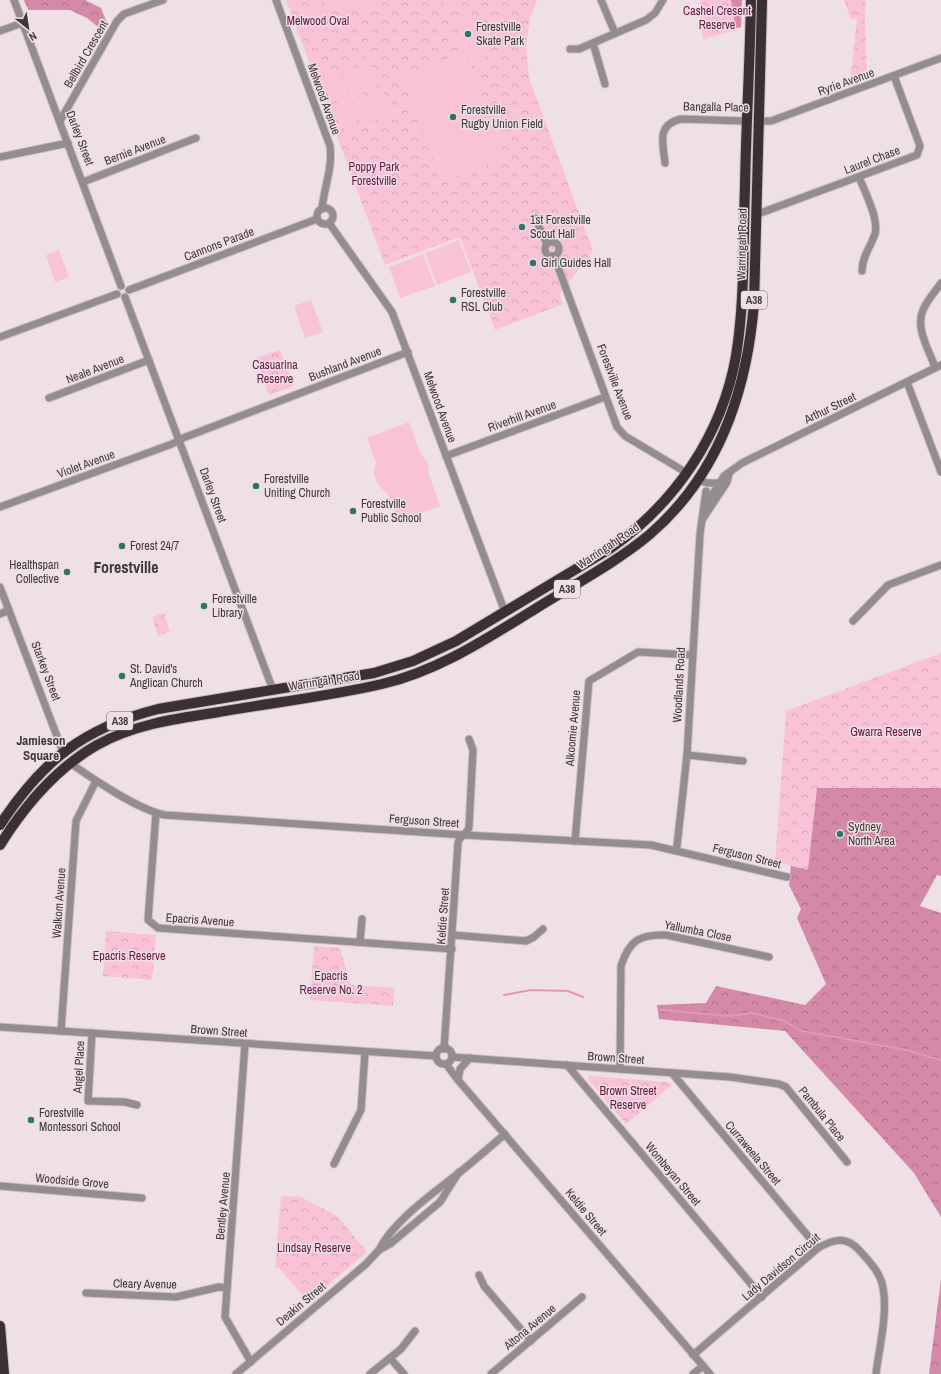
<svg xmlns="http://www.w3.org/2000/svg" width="941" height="1374" font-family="'Archivo Narrow',sans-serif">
  <defs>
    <pattern id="forest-crowns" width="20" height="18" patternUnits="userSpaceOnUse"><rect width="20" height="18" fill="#d389a7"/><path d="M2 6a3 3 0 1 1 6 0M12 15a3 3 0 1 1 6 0" fill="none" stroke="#ad7189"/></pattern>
    <pattern id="park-crowns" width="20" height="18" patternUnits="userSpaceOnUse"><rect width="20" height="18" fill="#fac2d7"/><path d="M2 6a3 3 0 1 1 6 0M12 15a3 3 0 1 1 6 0" fill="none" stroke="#d7a7b9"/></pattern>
  </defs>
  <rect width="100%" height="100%" fill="#efe0e5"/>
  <g fill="url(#forest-crowns)">
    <path d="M24 0H85L101 8 107 23 103 31 87 18 70 10H28Z"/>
    <path d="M702 0H742L741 27 705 37Z"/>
    <path d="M941 674V876L937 875 920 906 941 913V1217L914 1173 785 1031 659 1019 657 1005 706 1003 716 986 805 1005 826 984 797 918 801 909 789 885 801 755Z"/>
    <path d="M941 1279V1374H929Z"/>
  </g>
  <g fill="url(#park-crowns)">
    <path d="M286 0H537L530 19 526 46 529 78 593 251 559 295 563 304 495 330 460 237 385 265Z"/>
    <path d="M701 0H731L736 30 703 39 699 9Z"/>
    <path d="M844 0H866L865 15 867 75 850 82 857 18 851 20Z"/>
    <path d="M280 350 294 386 269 395 256 358Z"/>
    <path d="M164 613 170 631 158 636 152 617Z"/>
    <path d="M941 653V788H817L808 870 775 862 786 711Z"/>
    <path d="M106 931 156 935 152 980 103 976Z"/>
    <path d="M314 946 340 948 351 985 394 988 393 1006 310 1000Z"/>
    <path d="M589 1076 666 1082 672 1085 626 1124 588 1079Z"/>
    <path d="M297 1195 337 1216 367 1252 308 1302 278 1267 275 1269 281 1196 297 1197Z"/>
  </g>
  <g fill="#fac2d7">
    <path d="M320 0H383C364 13 337 17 320 0Z"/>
    <path d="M442 0H470L445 9Z"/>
    <path d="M320 8 329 32 315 37 307 13Z"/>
    <path d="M471 19 489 70 477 74 469 47 464 48 456 24Z"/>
    <path d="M465 52 505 159 442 182 402 75Z"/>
    <path d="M369 56 380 84 366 89 355 61Z"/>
    <path d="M353 62 364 90 350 95 339 67Z"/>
    <path d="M337 68 348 96 334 101 323 73Z"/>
    <path d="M381 87 391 115 377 120 367 92Z"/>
    <path d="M365 93 375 121 361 126 351 98Z"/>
    <path d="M349 99 359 127 345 132 335 104Z"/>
    <path d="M459 240 471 272 437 285 425 253Z"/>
    <path d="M59 250 69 277 55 282 46 255Z"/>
    <path d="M423 254 435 286 400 298 389 267Z"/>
    <path d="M311 300 323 332 305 338 294 306Z"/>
    <path d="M409 422 420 452 428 464 429 475 440 506 398 521 388 495 377 483 374 473 376 463 367 438Z"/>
  </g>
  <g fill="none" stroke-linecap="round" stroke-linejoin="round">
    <g stroke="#e397b5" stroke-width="2">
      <path d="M504 995 531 990 568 991 583 997"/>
      <path d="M661 1010 729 1016 752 1013 784 1021 802 1031 906 1050 941 1060"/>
    </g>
    <defs>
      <g id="minor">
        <path d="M14 0 121 286"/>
        <path d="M276 0 330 146C333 168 324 187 322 209"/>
        <path d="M601 0 615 33"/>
        <path d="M0 31 22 23"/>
        <path d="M593 43 605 84"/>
        <path d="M570 49H579L646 20 655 13 663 0"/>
        <path d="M60 121 117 21 124 14 163 0"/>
        <path d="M758 121H771L941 58"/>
        <path d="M0 157 68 143"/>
        <path d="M665 163C663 143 656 125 681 119L746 121"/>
        <path d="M859 177C865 192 879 219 875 234 870 248 862 257 862 271"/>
        <path d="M83 182 196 138"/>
        <circle cx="325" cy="216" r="8"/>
        <path d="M755 215 917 155 920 146 894 76"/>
        <path d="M535 218 547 244"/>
        <path d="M329 223 392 312 505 612"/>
        <circle cx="552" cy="249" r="7"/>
        <path d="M554 256 617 427 625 436 687 473"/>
        <path d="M129 290 317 219"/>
        <path d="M125 297 273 690"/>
        <path d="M0 337 117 294"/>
        <path d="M935 367C929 350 915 328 923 310 927 300 935 292 941 283"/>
        <path d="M907 382 941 472"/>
        <path d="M49 398 149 360"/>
        <path d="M446 456 605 397"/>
        <path d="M697 480 708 483H718"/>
        <path d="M705 506 724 476 742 463 941 365"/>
        <path d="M0 507 172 444 183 438 408 352"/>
        <path d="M702 520 727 482 729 474"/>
        <path d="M0 587 63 752"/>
        <path d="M0 614 9 610"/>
        <path d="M853 621 888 585 941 565"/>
        <path d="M687 755 743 761"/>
        <path d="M70 763C93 779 138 810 165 815L464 835 651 845 787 877"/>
        <path d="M156 813 148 920 158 928 452 949"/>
        <path d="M575 841 589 681 638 652 692 655"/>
        <path d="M675 850 677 846 687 755 700 534 706 491"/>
        <path d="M453 935 526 941 534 937 543 929"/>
        <path d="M360 942 362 919"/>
        <path d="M0 1027 436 1056"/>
        <path d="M61 1031 76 821 96 781"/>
        <path d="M92 1033 88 1101 125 1102 137 1105"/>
        <path d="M245 1044 225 1317 251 1362"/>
        <circle cx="444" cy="1056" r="8"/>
        <path d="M444 1049 458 843C459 836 468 834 469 827L473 750 469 739"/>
        <path d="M452 1057 730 1077 779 1084 786 1087 847 1162"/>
        <path d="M446 1064 458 1080 710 1374"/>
        <path d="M567 1065 762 1297"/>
        <path d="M620 1069 621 966C629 941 639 934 666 935L769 957"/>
        <path d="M672 1073 818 1248"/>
        <path d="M458 1080 460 1069 470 1058"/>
        <path d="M334 1164 361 1110 365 1052"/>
        <path d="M0 1186 142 1198"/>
        <path d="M379 1250C393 1221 435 1192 460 1172 475 1160 490 1147 505 1134"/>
        <path d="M479 1275 484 1286 531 1341"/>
        <path d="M86 1293 176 1297 219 1287 227 1288"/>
        <path d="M693 1355 818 1248C834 1239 846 1236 859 1250 869 1261 881 1273 883 1288 888 1314 879 1348 876 1374"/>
        <path d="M390 1358 404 1374"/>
        <path d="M236 1374 366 1264 379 1250 390 1244 440 1202 459 1172"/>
        <path d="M370 1374 401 1349 415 1331"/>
        <path d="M491 1374 582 1297"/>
        <path d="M693 1374 703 1366"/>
      </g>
      <g id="highway">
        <path d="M0 825C42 761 83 728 158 709L374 673 413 661 456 641 611 548C675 503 722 435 736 356 745 301 743 243 745 187 746 125 750 62 751 0"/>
        <path d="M0 845C25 805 55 769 97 745 133 725 173 719 213 713 269 703 326 697 382 684 438 671 486 639 535 609 573 585 614 564 649 535 718 476 747 391 754 303L762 0"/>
        <path d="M0 1326 4 1374"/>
      </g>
    </defs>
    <use href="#minor" stroke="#ccbec3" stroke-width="9"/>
    <use href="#highway" stroke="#ccbec3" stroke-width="12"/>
    <use href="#minor" stroke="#938d8f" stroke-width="7"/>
    <use href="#highway" stroke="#3b3034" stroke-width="10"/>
  </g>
  <g fill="#307467" stroke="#efe0e5" stroke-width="1.5">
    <circle cx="468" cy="34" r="4"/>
    <circle cx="453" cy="117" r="4"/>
    <circle cx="522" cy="227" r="4"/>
    <circle cx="533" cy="263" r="4"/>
    <circle cx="453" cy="300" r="4"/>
    <circle cx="256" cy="486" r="4"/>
    <circle cx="353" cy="511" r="4"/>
    <circle cx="122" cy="546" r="4"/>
    <circle cx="67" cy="572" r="4"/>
    <circle cx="204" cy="606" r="4"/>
    <circle cx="122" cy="676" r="4"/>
    <circle cx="840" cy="834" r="4"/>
    <circle cx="31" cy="1120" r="4"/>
  </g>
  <g text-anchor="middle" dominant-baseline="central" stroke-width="3" stroke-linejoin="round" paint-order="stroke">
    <g fill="#efe0e5" stroke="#736a6d" stroke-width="1">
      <rect x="741" y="291" width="26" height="18" rx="3"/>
      <rect x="554" y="580" width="26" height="18" rx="3"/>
      <rect x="107" y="712" width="26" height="18" rx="3"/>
    </g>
    <g font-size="11" font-weight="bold" fill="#3e383a">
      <text x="754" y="300">A38</text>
      <text x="567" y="589">A38</text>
      <text x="120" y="721">A38</text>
    </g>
    <g font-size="12" fill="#6a1340" stroke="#efe0e5">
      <text x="717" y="11">Cashel Cresent<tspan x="717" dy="14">Reserve</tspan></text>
      <text x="318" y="21">Melwood Oval</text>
      <text x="374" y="167">Poppy Park<tspan x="374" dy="14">Forestville</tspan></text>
      <text x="275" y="365">Casuarina<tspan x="275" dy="14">Reserve</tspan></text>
      <text x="886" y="732">Gwarra Reserve</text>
      <text x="129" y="956">Epacris Reserve</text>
      <text x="331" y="976">Epacris<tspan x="331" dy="14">Reserve No. 2</tspan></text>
      <text x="628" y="1091">Brown Street<tspan x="628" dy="14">Reserve</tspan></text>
      <text x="314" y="1248">Lindsay Reserve</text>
    </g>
    <g font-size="12" fill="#3e383a" stroke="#efe0e5" text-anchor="start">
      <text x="476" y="27">Forestville<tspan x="476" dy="14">Skate Park</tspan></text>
      <text x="461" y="110">Forestville<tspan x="461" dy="14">Rugby Union Field</tspan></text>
      <text x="530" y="220">1st Forestville<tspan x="530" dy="14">Scout Hall</tspan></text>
      <text x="541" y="263">Girl Guides Hall</text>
      <text x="461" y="293">Forestville<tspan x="461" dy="14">RSL Club</tspan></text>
      <text x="264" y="479">Forestville<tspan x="264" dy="14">Uniting Church</tspan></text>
      <text x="361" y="504">Forestville<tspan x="361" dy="14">Public School</tspan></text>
      <text x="130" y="546">Forest 24/7</text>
      <text x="59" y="565" text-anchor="end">Healthspan<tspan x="59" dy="14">Collective</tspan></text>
      <text x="212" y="599">Forestville<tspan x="212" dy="14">Library</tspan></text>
      <text x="130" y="669">St. David's<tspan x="130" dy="14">Anglican Church</tspan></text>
      <text x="848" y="827">Sydney<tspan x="848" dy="14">North Area</tspan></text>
      <text x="39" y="1113">Forestville<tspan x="39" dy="14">Montessori School</tspan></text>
    </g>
    <g font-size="12" fill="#3e383a" stroke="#efe0e5">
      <text transform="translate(86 54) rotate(-60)">Bellbird Crescent</text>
      <text transform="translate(846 82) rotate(-20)">Ryrie Avenue</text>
      <text transform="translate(324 99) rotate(70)">Melwood Avenue</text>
      <text transform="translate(716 107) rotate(1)">Bangalla Place</text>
      <text transform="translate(80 138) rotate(69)">Darley Street</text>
      <text transform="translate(135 150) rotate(-21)">Bernie Avenue</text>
      <text transform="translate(872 160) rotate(-21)">Laurel Chase</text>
      <text transform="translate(219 244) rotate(-21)">Cannons Parade</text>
      <text transform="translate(742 244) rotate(-89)">Warringah Road</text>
      <text transform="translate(345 364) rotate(-21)">Bushland Avenue</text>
      <text transform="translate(95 369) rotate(-21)">Neale Avenue</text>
      <text transform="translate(615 382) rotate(69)">Forestville Avenue</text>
      <text transform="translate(440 407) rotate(70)">Melwood Avenue</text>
      <text transform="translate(830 408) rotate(-26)">Arthur Street</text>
      <text transform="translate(522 416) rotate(-20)">Riverhill Avenue</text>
      <text transform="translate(86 464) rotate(-20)">Violet Avenue</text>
      <text transform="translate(213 495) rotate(70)">Darley Street</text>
      <text transform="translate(608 546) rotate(-34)">Warringah Road</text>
      <text transform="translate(46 671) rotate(69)">Starkey Street</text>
      <text transform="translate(324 681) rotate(-9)">Warringah Road</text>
      <text transform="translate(679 685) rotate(-87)">Woodlands Road</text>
      <text transform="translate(573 728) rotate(-85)">Alkoomie Avenue</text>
      <text transform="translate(424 821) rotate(4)">Ferguson Street</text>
      <text transform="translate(747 856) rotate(14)">Ferguson Street</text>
      <text transform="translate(59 903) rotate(-86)">Walkom Avenue</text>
      <text transform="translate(443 916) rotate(-86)">Keldie Street</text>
      <text transform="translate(200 920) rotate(4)">Epacris Avenue</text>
      <text transform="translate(698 931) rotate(11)">Yallumba Close</text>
      <text transform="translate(219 1031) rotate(4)">Brown Street</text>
      <text transform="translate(616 1058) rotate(4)">Brown Street</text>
      <text transform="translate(79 1067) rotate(-87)">Angel Place</text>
      <text transform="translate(822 1114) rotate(51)">Pambula Place</text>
      <text transform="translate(753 1153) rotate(50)">Curraweela Street</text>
      <text transform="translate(673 1174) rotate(50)">Wombeyan Street</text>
      <text transform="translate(72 1181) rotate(5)">Woodside Grove</text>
      <text transform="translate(223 1206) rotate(-85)">Bentley Avenue</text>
      <text transform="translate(586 1212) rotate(50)">Keldie Street</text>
      <text transform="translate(781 1267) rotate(-40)">Lady Davidson Circuit</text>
      <text transform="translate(145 1284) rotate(1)">Cleary Avenue</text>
      <text transform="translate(301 1304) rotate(-40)">Deakin Street</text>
      <text transform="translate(530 1327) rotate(-40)">Altona Avenue</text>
    </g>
    <g font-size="13" font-weight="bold" fill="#3e383a" stroke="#efe0e5">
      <text x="41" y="740">Jamieson<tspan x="41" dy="15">Square</tspan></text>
    </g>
    <g font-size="16" font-weight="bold" fill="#3e383a" stroke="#efe0e5">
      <text x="126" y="567">Forestville</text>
    </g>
  </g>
  <g transform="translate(28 28) rotate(150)" stroke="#efe0e5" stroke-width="3" paint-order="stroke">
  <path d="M0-3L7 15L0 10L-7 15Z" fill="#3e383a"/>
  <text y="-6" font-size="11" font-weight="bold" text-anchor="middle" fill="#3e383a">N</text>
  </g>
</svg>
